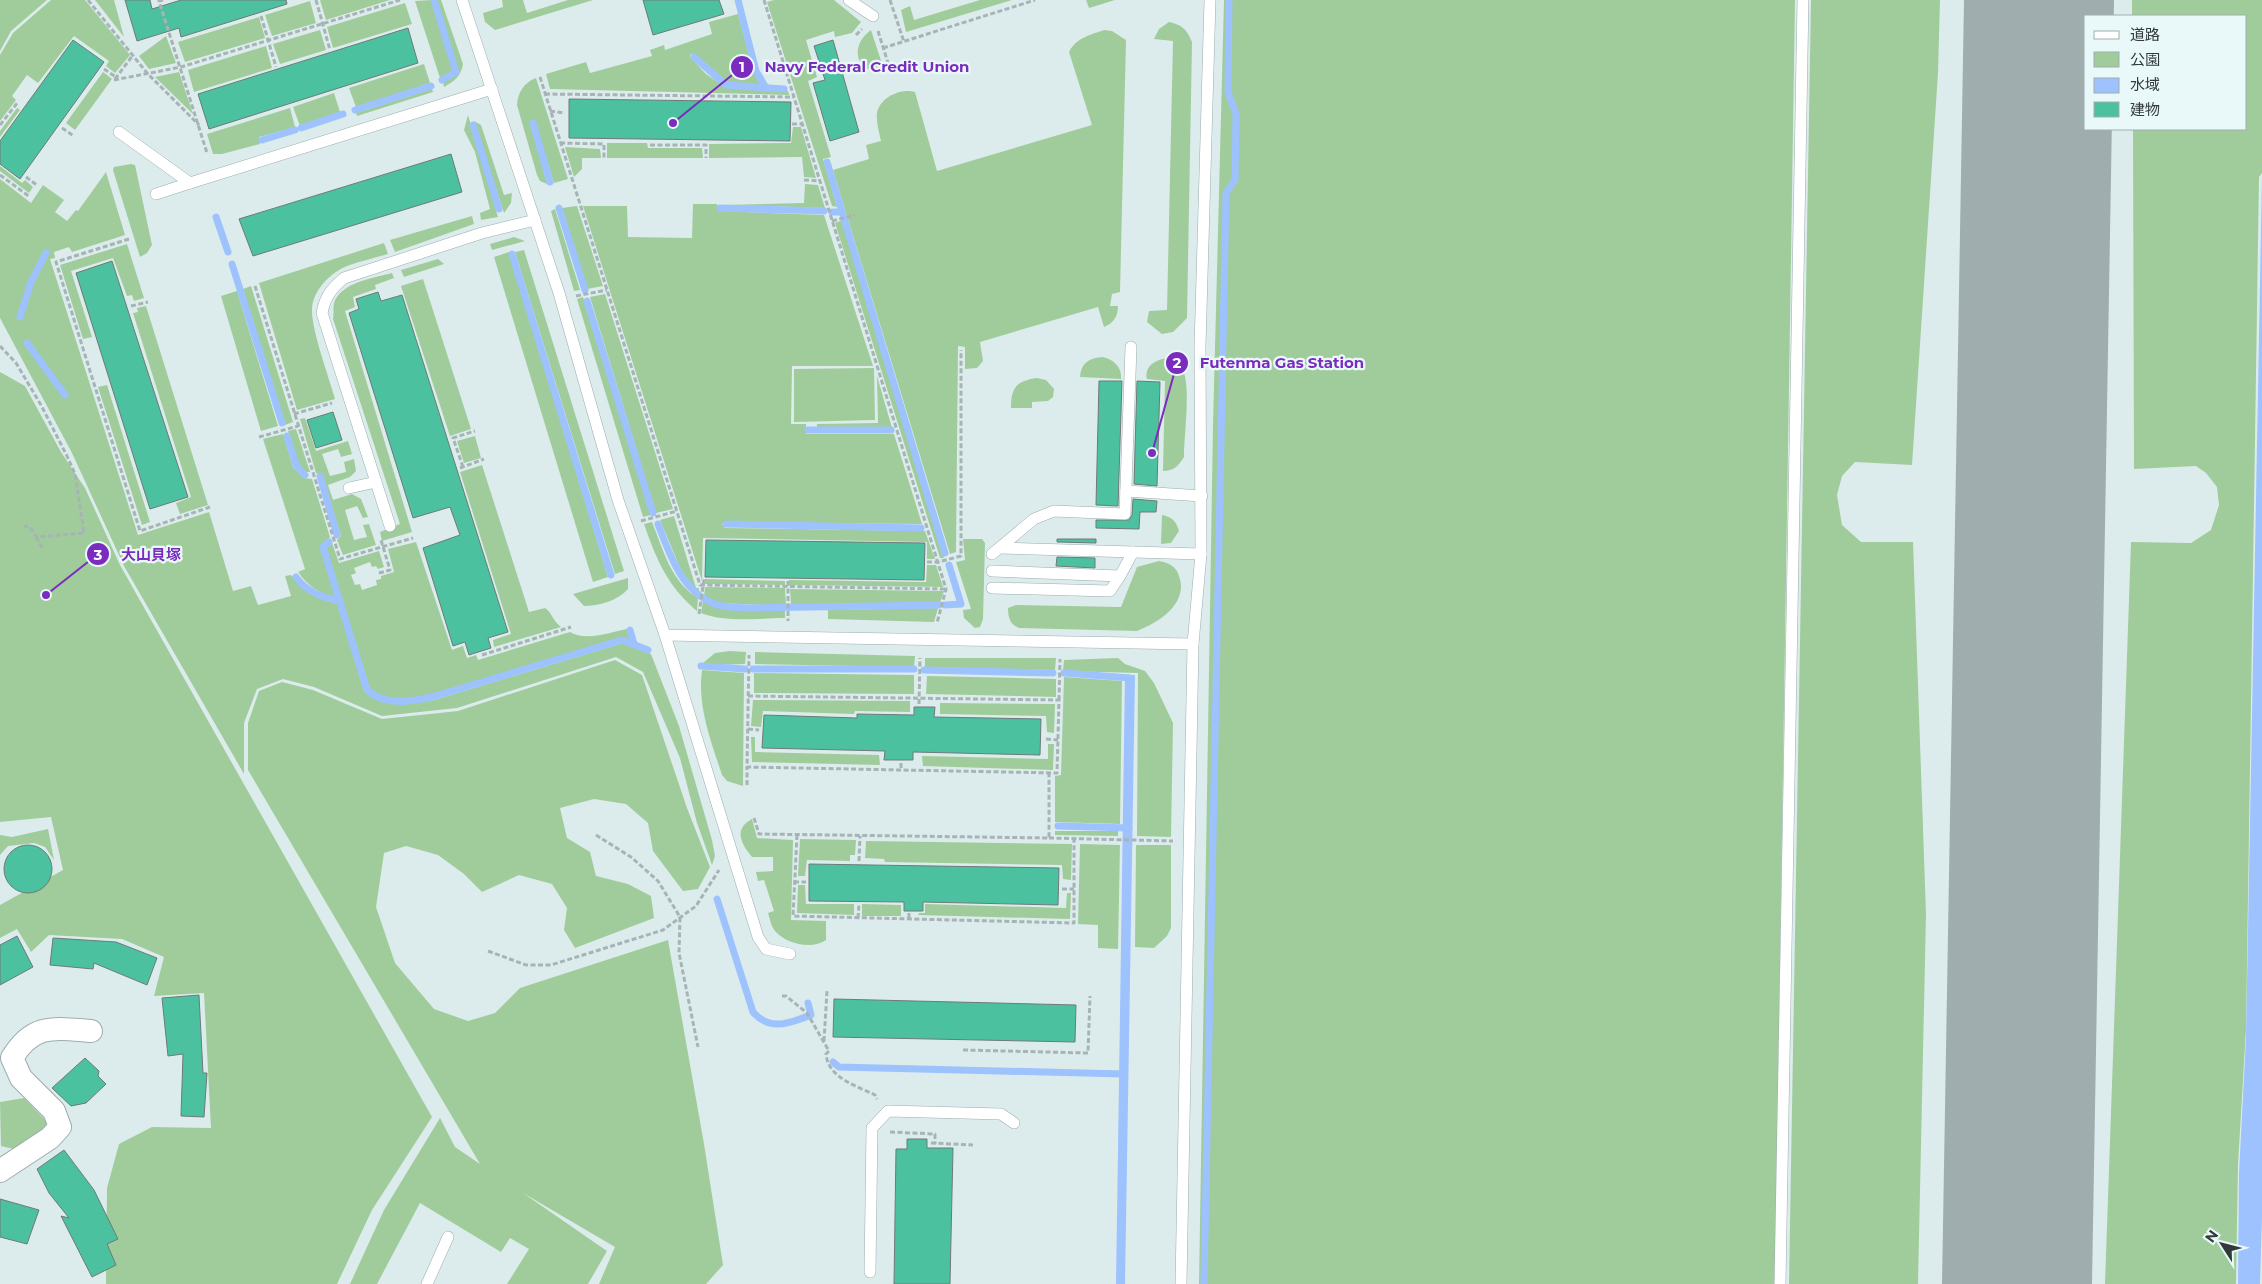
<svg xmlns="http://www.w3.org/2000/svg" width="2262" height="1284" font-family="Montserrat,'Noto Sans JP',sans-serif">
  <rect width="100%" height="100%" fill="#dceced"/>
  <g fill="#a0cc9b">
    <path d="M0 0H47L11 31 0 51Z"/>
    <path d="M51 0H85L130 55 115 73 106 66 109 61 74 36 38 83 27 75 12 96 16 100 0 121V55L13 33Z"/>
    <path d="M95 0H114L124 37Z"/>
    <path d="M320 0H390L326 20Z"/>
    <path d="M431 0 453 70 440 78 415 1Z"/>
    <path d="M436 0H441L463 64C461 76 455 81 444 87L443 82 458 72Z"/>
    <path d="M502 0H523L527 13 568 0H593L495 30 485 22 483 13 503 7Z"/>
    <path d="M774 0H834L861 22 852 33 835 37 834 31 806 40 817 77 808 81 831 157 823 159 837 207 832 206 767 2Z"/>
    <path d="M980 0H1012L906 32 901 10 910 6 914 20Z"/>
    <path d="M1086 0H1115L1089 8Z"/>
    <path d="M1224 0H1795L1775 1284H1199L1213 425Z"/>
    <path d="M1811 0H1940L1938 73 1912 465 1855 462 1842 476 1837 495 1842 525 1861 542H1913L1926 914 1918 1284H1789Z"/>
    <path d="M2132 0H2262V173L2259 177 2246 1029 2238 1165 2236 1284H2105L2131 542 2191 543 2211 530 2219 505 2217 487 2206 473 2196 466 2134 469 2133 129H2246V16H2132Z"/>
    <path d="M310 1 316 23 272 36 265 15Z"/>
    <path d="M405 3 412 24 333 48 327 27Z"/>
    <path d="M738 14 753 70 762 86 727 83 710 70 695 54H691L690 57 706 74 725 87 788 91 789 95 550 89 546 74 586 62 590 73 652 56 650 50 664 45 665 50 712 34 709 22Z"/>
    <path d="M259 17 265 38 185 62 178 42Z"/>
    <path d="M1169 22C1183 25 1187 30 1192 42L1187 318 1173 332 1162 334 1147 322 1149 311 1167 310 1173 41 1154 39 1159 29Z"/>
    <path d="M320 30 326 50 280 64 273 44Z"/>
    <path d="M871 30 885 73C856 73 848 47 871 30Z"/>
    <path d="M1104 30 1112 31 1126 40 1120 292 1112 294 1110 306H1118C1118 316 1114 323 1104 327L1098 307 980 342 983 361 977 368 965 369V347L958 346 956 552 950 554 833 170 869 159 866 145 881 141C879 132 876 122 877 113 880 97 901 88 915 92L937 171 1092 125 1069 52C1076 38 1090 35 1104 30Z"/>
    <path d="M166 36 176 63 149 69 139 56Z"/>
    <path d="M266 46 272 68 194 92 188 70Z"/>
    <path d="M424 64 430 83 356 107 349 88Z"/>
    <path d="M103 72 112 79 75 130 66 123Z"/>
    <path d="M179 72 193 114 155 77Z"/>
    <path d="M536 78 568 179 554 183 535 121 532 120 530 123 547 184 540 181 537 175 517 105C518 93 523 83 536 78Z"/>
    <path d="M432 89 433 92 357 116 356 113Z"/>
    <path d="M334 93 340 112 300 126 293 107Z"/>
    <path d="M17 108 20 110 0 137V131Z"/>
    <path d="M290 108 295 127 259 137 260 144 222 154H213L207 134Z"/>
    <path d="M468 115 498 217 481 220 480 213 490 209 475 152 464 130Z"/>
    <path d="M474 121 481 125 504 195 512 193 511 203 504 213Z"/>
    <path d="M793 127H801L816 178 804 177 802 157 709 158V144L791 143Z"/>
    <path d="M607 143H647L648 148H702L703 158H607Z"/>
    <path d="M565 147 600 149 601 158H582V169L574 177Z"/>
    <path d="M131 164 135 165 152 245 147 253 140 257 113 170 114 167Z"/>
    <path d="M0 166 22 183 25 180 33 187 29 193 0 171Z"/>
    <path d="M106 172 125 235 72 252 69 247 54 252 55 258 50 259 138 535 209 512 233 591 251 586 258 605 291 596 285 576 291 575C304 591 317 599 338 604L364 691C386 708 409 704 434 700L623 643 651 654 679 726 712 840 715 856 712 865 697 823 680 758 643 672 616 657 457 708 382 716 314 687 283 679 257 689 244 723V774L124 566 72 453 0 318V179L31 203 43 185 64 200 55 212 67 221 76 210 78 211Z"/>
    <path d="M805 184 818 185 825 208 725 205 804 203Z"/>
    <path d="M693 204H717L718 211 824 215 873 366H792L791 424H806V434H894L922 524 725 522 722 524 725 528 925 531 935 559H927V542L703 538 702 581 583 206H627L628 237 692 238Z"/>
    <path d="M577 206 603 286 587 289 562 208Z"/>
    <path d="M555 209 580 290 574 291 551 211Z"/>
    <path d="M472 216 474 224 395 252 390 240Z"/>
    <path d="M843 220 944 558H940L835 223Z"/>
    <path d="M514 237 525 241 492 250 490 244Z"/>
    <path d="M384 243 388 254C375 258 360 261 347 266 330 273 313 290 312 309 311 329 329 377 335 399L297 410 259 283Z"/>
    <path d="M127 244 144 298 134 301 132 295 127 296 113 258 71 271 92 337 83 339 60 265Z"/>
    <path d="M524 250 624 571 615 574 515 252Z"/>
    <path d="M509 252 608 577 593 582 494 257Z"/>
    <path d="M438 259 444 264 404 277 401 270Z"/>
    <path d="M392 273 394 278 375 285 376 289 353 297 355 307 345 311 412 532 382 541 380 532 400 524 333 319C334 314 333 307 334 303 341 282 374 278 392 273Z"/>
    <path d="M423 279 471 429 450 436 401 286Z"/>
    <path d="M251 286 293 422 285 425 243 289Z"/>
    <path d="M237 291 278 426 261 431 221 296Z"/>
    <path d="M605 294 673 509 656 513 590 297Z"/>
    <path d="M583 297 651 515 643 517 577 299Z"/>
    <path d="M146 306 208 505 180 514 176 503 191 497 133 313 138 312 137 308Z"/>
    <path d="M1103 357C1114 360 1122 367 1121 379L1080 377C1081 363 1089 358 1103 357Z"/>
    <path d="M1169 358C1175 361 1181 363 1183 370 1191 388 1184 435 1184 457 1178 466 1174 471 1163 471L1165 381 1147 379C1144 365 1157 359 1169 358Z"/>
    <path d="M874 368 875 420 794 422V369Z"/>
    <path d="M0 372 25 386 61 452 85 488 120 565 432 1117 372 1210 337 1284H106L107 1188 119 1144 152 1127 211 1128 204 993 154 996 164 957 122 939 49 935 31 952 17 929 0 938V905L63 870 51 817 0 822Z"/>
    <path d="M877 376 892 428 817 427V424L878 423Z"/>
    <path d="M1037 378 1046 380 1054 389 1053 397 1048 401 1032 402V408H1011C1011 388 1016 381 1037 378Z"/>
    <path d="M107 385 150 522 142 525 98 387Z"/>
    <path d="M305 418 316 451 348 441 352 454 341 457 338 449 322 454 330 476 346 472 344 462 354 459 356 471 350 477 328 485 333 500 352 494 361 499 368 517 363 518 357 506 345 510 354 540 367 537 363 525 369 524 376 545 343 555 337 540 341 536 322 475 316 473 300 419Z"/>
    <path d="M296 429 310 472H306L298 463 288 431Z"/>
    <path d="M283 434 293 467 304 478 312 479 330 537 321 546 336 597C319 594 308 586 298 572L305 569 263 439Z"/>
    <path d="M475 436 481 458 464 463 457 441Z"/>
    <path d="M482 465 529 612 545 608C551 611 553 621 561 627L494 647 493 640 511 634 460 472Z"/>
    <path d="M1162 515C1172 517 1176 521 1179 531L1171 543 1161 544Z"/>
    <path d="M674 516 696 588H699L698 593 681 570 660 520Z"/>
    <path d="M652 522C663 549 671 582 698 598L697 611C668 587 656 559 644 524Z"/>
    <path d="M963 539H982L985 543 983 619 980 627 975 628 964 618 963 610 971 609 956 562 965 560Z"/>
    <path d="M416 542 452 650 463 646 467 658 476 655 478 660 570 632C586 642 610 632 627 629L631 640 622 637 433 695C413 699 388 703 370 689L326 548 332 543 339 563 379 551 384 567 378 569 376 566 372 567 370 562 354 568 356 573 351 575 355 585 360 584 362 590 377 585 376 580 381 579V576L394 572 388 549Z"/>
    <path d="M1159 561C1169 563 1176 566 1179 576 1189 603 1159 623 1137 631L1019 628C1010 624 1008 618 1008 608L1016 605 1121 607 1137 567Z"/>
    <path d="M927 565H936L943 587 789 585V580L926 582Z"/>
    <path d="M628 578V589C617 601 599 606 584 606L573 594Z"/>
    <path d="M705 579 785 581V585L705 584Z"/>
    <path d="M705 587 785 588 786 606 717 603 704 597Z"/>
    <path d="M790 589 944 591 940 603 791 605Z"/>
    <path d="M703 601 715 607 785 610V618C759 618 726 623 701 613Z"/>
    <path d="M938 608 934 622 828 619V610Z"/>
    <path d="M730 651 746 652 745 664 710 665 703 663 715 653Z"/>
    <path d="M755 652 915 656 914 667 755 664Z"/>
    <path d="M925 658H1056L1055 670 925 667Z"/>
    <path d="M1118 658 1125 664 1145 671 1154 683 1173 723 1171 837 1137 836 1138 673 1063 671 1064 660Z"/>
    <path d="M615 660 642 675 687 808 710 867 698 889 683 891 653 851 648 823 626 804 594 799 560 808 567 838 590 852 596 876 628 884 651 896 654 918 575 948 564 930 567 908 552 884 519 875 482 892 464 874 438 855 406 846 384 853 376 907 395 963 434 1009 468 1021 495 1013 520 988 668 940 704 1144 723 1265 706 1284H599L615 1247 523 1193 607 1251 588 1284H507L529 1249 510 1238 501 1252 420 1203 377 1284H350L384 1210 440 1118 455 1147 480 1164 248 770V723L259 691 282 682 313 690 382 719 458 711Z"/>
    <path d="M702 670 744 673 743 786 727 781 722 775C711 741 697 706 702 670Z"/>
    <path d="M754 673 914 675V694L754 693Z"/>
    <path d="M927 676 1056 679V697L926 694Z"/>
    <path d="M1064 677 1122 681 1120 824 1055 822V776L1061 775Z"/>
    <path d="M753 700 910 701V712L855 711 854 714 763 711 761 727 751 726Z"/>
    <path d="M940 703 1055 704 1054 733 1047 732 1046 716 940 714Z"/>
    <path d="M751 737H755V752L879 755 880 765 752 762Z"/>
    <path d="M1048 744H1054L1053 770 923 766 922 756 1048 759Z"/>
    <path d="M752 819 757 838 793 840 791 920 826 921V940C812 950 786 944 775 931 771 926 770 919 768 913L774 911 764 880 758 881 756 872 773 871V857H752C741 844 733 829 752 819Z"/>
    <path d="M48 829 54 860 45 847 34 843 8 846 0 855V835L12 837Z"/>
    <path d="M1055 831H1118V836L1055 835Z"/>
    <path d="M800 839 856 840 855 855H850V861L807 860 805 876H798Z"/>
    <path d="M866 841 1072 844 1071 880 1063 879 1062 865 885 862 884 859 865 858Z"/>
    <path d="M1080 844 1120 845 1118 949 1098 948V925L1078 924Z"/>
    <path d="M1136 845H1171V928L1167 936 1154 948 1135 947Z"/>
    <path d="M798 885H805L806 904H854V915L797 913Z"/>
    <path d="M1067 893H1071L1070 919 918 915 919 913H925V904L1066 908Z"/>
    <path d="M862 904 901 905V916H862Z"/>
    <path d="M24 1098 51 1126 22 1151 1 1146 0 1102Z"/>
  </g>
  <g fill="#9dc2fd">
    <path d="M2262 175V1216L2260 1284H2238L2239 1173 2246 1039Z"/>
    <path d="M1125 675H1135L1125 1284H1116Z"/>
  </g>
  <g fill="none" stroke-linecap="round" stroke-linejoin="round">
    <g stroke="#9dc2fd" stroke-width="7">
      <path d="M434 0 456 72 442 80"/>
      <path d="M738 0 756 71 766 88"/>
      <path d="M694 57 726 85 784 89"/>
      <path d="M355 110 431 86"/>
      <path d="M533 123 550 182"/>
      <path d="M473 125 499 209"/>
      <path d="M301 128 343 114"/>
      <path d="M262 140 295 130"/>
      <path d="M827 162 945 553"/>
      <path d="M559 208 585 290"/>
      <path d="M720 208 824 211"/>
      <path d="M832 212H842"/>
      <path d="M216 217 228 252"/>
      <path d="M512 254 611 575"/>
      <path d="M232 264 282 423"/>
      <path d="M587 301 653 513"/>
      <path d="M20 317 31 282 46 253"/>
      <path d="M27 343 65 395"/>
      <path d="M808 430H891"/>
      <path d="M287 436 296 465 305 475"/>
      <path d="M320 476 337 535"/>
      <path d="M658 524C670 555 681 591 715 604 724 608 736 607 746 608L939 605"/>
      <path d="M726 524 921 528"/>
      <path d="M329 542 323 547 367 690C386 706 409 702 432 697L622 640 648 650"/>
      <path d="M296 577C307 592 321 597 340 601"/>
      <path d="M945 605 961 604 949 565"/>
      <path d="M630 630 634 644"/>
      <path d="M701 666 745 669"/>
      <path d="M753 669H914"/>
      <path d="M924 670 1053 673"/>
      <path d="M1064 673 1130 678"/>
      <path d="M1058 826 1129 828"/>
      <path d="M717 899 753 1012C770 1032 790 1023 811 1015L808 1003"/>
      <path d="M833 1062 839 1067 1123 1074"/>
      <path d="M1204 1284 1226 193 1235 180 1236 114 1228 92 1229 0"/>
    </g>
    <path stroke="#a0adae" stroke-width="150" d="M2017 1284 2039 0"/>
  </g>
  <g fill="#4cc1a0" stroke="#6e7a76">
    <path d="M125 0H150L152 9 181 0H286L287 4 181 37 179 28 137 41Z"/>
    <path d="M643 0H719L724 14 653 35Z"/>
    <path d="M408 28 418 63 209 129 198 94Z"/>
    <path d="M73 40 104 62 20 179 0 164V141Z"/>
    <path d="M833 40 859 132 830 141 813 83 825 80 814 46Z"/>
    <path d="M569 99 791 102 790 141 569 138Z"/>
    <path d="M451 154 462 192 253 256 239 219Z"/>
    <path d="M112 261 188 497 150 509 76 273Z"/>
    <path d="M378 292 381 301 402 295 508 632 488 638 491 648 469 655 465 642 453 646 423 548 460 535 450 507 413 518 349 313 359 309 356 299Z"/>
    <path d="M1099 381H1122L1118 506 1096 505Z"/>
    <path d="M1137 381 1160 382 1157 486 1134 484Z"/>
    <path d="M333 412 342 440 316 448 307 420Z"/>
    <path d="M1133 499 1157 501 1156 512H1140L1139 529 1096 528V520H1129L1132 515Z"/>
    <path d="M1057 539H1096V543L1057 542Z"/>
    <path d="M706 540 925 543 924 580 705 577Z"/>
    <path d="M1057 557 1095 558V568L1056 566Z"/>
    <path d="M914 707H935L934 717 1041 719 1040 755 913 752V760H884L885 751 762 748 764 715 857 718V714L914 715Z"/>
    <circle cx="28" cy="869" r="24"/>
    <path d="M809 864 1059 868 1058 905 923 902V911H904V902L809 901Z"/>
    <path d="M17 936 33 967 0 985V945Z"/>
    <path d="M53 938 116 942 157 958 147 985 94 963 93 969 50 965Z"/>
    <path d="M199 995 203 1073H207L204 1117 181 1116 183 1054 168 1056 162 998Z"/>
    <path d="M834 999 1076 1005 1075 1042 833 1037Z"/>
    <path d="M85 1058 99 1071 98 1076 106 1084 86 1103 71 1106 52 1088Z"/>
    <path d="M907 1139H927V1148H953L950 1284H894L896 1149H907Z"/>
    <path d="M64 1150 94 1190 118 1239 107 1244 116 1265 92 1277 61 1216 69 1218 49 1193 37 1169Z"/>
    <path d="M0 1199 39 1210 27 1244 0 1237Z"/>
  </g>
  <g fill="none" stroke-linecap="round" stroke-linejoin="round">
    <defs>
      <g id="lane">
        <path d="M462 0 559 293 618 500 665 635 1193 644"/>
        <path d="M849 0 873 16"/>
        <path d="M119 132 190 183 492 89"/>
        <path d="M156 194 190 183"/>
        <path d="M349 488 376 482"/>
        <path d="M1126 491 1202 496"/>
        <path d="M390 526 322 313C325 297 331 289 344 278L482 233 535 220"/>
        <path d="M1000 548 1201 554"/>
        <path d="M992 554 1034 519 1054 511 1125 514 1131 347"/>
        <path d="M992 571 1120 576 1133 552"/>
        <path d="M992 588 1110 591 1120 576"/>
        <path d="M665 635 758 937 766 949 790 954"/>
        <path d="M870 1272 872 1128 888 1111 1001 1114 1014 1123"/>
        <path d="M427 1284 448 1237"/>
        <path d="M1181 1284 1193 644 1201 554 1200 346 1210 0"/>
        <path d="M1780 1284 1803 0"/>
      </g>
      <path id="street" d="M0 1171 50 1138 60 1127 54 1111 21 1078 12 1058C33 1023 54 1028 91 1031"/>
    </defs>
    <use href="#lane" stroke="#9dacac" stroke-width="12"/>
    <use href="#street" stroke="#9dacac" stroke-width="24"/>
    <g stroke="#a7b4b5" stroke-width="3" stroke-dasharray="5 2.5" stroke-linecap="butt">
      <path d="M88 0 147 73 199 125"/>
      <path d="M163 0 159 1 207 153"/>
      <path d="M316 0 330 50"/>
      <path d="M764 0 946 589 937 623"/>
      <path d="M890 0 904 42"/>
      <path d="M261 16 276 67"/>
      <path d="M878 31 888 63"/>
      <path d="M856 35 862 29"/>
      <path d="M883 48 1035 0"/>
      <path d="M104 69 116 77"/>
      <path d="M540 77 700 585 946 589"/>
      <path d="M115 79 133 55"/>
      <path d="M114 80 181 67 400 0"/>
      <path d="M545 94 794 97"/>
      <path d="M550 111 565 113"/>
      <path d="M792 124H802"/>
      <path d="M0 125 18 102"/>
      <path d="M62 128 74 136"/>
      <path d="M560 143 604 144V159"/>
      <path d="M650 145H706V158"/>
      <path d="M0 175 30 197"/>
      <path d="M26 177 38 186"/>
      <path d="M804 180 820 181"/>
      <path d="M832 221 855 215"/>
      <path d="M129 239 56 262 140 531 210 507"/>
      <path d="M255 286 340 559 413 538"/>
      <path d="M576 296 607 290"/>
      <path d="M131 306 148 302"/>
      <path d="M0 346 16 363 41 405 67 456 75 474 84 533 37 537 29 526 21 527"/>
      <path d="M294 414 332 403"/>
      <path d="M259 437 298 426"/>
      <path d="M463 467 453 438 475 431"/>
      <path d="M460 468 484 459"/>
      <path d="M641 521 677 511"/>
      <path d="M37 537 39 544 44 548"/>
      <path d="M927 562H938L961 556V350"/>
      <path d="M379 573 390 570 381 540"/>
      <path d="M788 581V621"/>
      <path d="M699 614 704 579"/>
      <path d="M482 655 571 627"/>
      <path d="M748 696 1059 700 1057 773 747 767 749 655"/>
      <path d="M1059 700 1060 659"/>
      <path d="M919 704 920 658"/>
      <path d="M748 729 759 730"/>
      <path d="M1046 739 1058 740"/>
      <path d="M901 763V770"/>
      <path d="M747 785V767"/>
      <path d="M754 818 759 834 1049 838V773"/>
      <path d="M596 835 631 857 658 881 680 917 679 953 698 1047"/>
      <path d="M797 835 793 916 1074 923V839"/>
      <path d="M1049 838 1173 841"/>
      <path d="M859 861 860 836"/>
      <path d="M794 882H806"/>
      <path d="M1062 889H1074"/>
      <path d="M909 913V919"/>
      <path d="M858 918 859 904"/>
      <path d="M488 951 526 965H551L663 930 696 906 719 870"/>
      <path d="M782 996H786L807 1013 829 1051 826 1054C828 1078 857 1086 875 1095L877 1099"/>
      <path d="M824 1041 827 991"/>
      <path d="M963 1050 1088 1053 1090 996"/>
      <path d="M890 1132 935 1134V1144"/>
      <path d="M931 1143 973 1145"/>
    </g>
    <use href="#lane" stroke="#fff" stroke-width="11"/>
    <use href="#street" stroke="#fff" stroke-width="22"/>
  </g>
  <path fill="none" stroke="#7b2cbf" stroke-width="2" d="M673 123L742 67M1152 453L1177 363M46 595L98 554"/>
  <g fill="#7b2cbf" stroke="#e9f9fa" stroke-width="2">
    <circle cx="673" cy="123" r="5"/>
    <circle cx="1152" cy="453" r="5"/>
    <circle cx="46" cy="595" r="5"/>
    <circle cx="742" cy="67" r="12"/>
    <circle cx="1177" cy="363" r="12"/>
    <circle cx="98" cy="554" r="12"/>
  </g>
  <g font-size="15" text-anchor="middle" font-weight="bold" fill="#fff">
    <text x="742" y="72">1</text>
    <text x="1177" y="368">2</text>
    <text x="98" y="560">3</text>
  </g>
  <g font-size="15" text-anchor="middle" font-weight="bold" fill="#7b2cbf" stroke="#e9f9fa" stroke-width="4.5" stroke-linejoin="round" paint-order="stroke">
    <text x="867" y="72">Navy Federal Credit Union</text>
    <text x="1282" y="368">Futenma Gas Station</text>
    <text x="151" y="560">大山貝塚</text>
  </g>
  <rect x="2084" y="15" width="162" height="115" fill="#e9f9fa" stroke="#a0adad"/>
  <rect x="2094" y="31" width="25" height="8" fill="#ffffff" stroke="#a0adad"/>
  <text x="2130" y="40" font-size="15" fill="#333a3a">道路</text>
  <rect x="2094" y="52" width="25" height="15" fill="#a0cc9b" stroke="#a0adad"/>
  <text x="2130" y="65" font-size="15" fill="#333a3a">公園</text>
  <rect x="2094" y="78" width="25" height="15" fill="#9dc2fd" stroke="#a0adad"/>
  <text x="2130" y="90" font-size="15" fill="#333a3a">水域</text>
  <rect x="2094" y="102" width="25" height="15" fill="#4cc1a0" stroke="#a0adad"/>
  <text x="2130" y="115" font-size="15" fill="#333a3a">建物</text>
  <g transform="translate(2222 1244) rotate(306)" stroke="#e9f9fa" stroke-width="4" paint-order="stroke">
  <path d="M0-4L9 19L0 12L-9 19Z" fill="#333a3a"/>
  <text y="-8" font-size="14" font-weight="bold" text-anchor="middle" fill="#333a3a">N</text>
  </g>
</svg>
